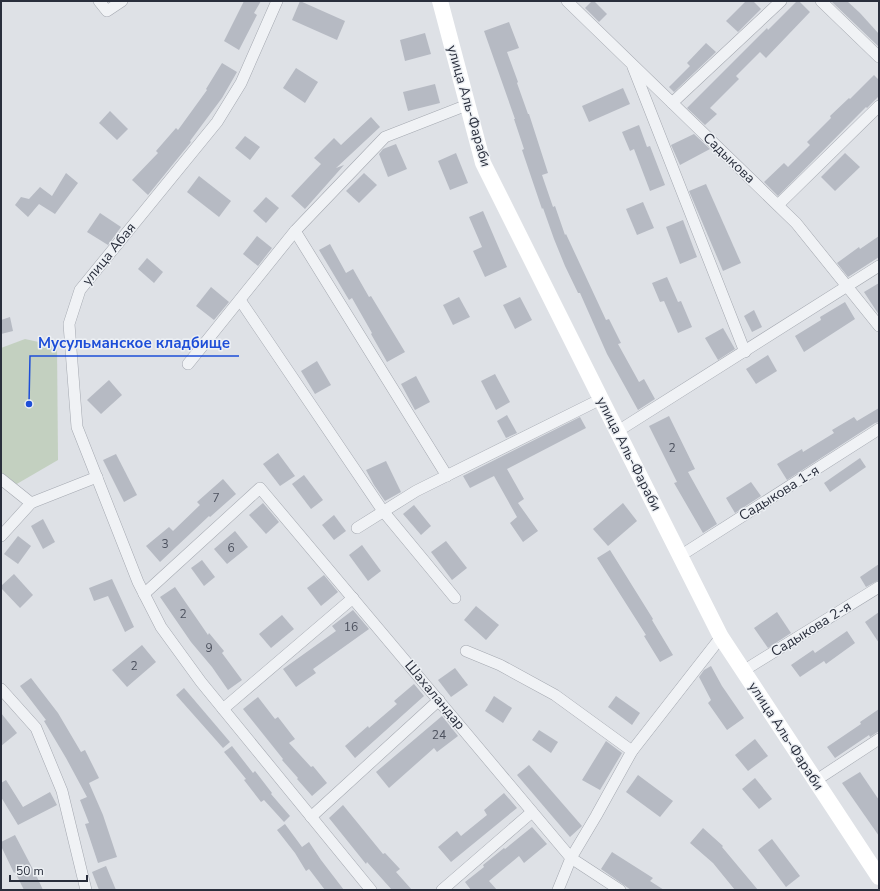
<svg xmlns="http://www.w3.org/2000/svg" width="880" height="891" font-family="'Nunito Sans',sans-serif">
  <rect width="100%" height="100%" fill="#dee1e6"/>
  <path fill="#c3d0c0" d="M25 339 57 346 58 460 15 485 1 479V348Z"/>
  <g fill="#b6bac3">
    <path d="M244 1H261L254 13 257 15 239 50 224 41Z"/>
    <path d="M300 1 345 21 337 40 292 20Z"/>
    <path d="M592 1H594L607 14 599 22 585 8Z"/>
    <path d="M746 1H753L761 9 738 32 726 21Z"/>
    <path d="M797 1H799L810 12 766 58 760 52 736 76 739 79 710 108 717 114 705 125 687 108 767 28 768 30Z"/>
    <path d="M831 1H847L860 13 879 34V47Z"/>
    <path d="M509 22 519 48 507 52 518 82 517 83 528 114H529L548 173 542 175 553 207 555 206 565 235 566 234 606 320 609 319 621 343 618 344 639 382 644 379 655 399 638 410 607 354 580 293H578L565 266 554 239 543 208 542 209 522 150 524 149 514 119H515L484 31Z"/>
    <path d="M425 33 431 54 405 61 400 40Z"/>
    <path d="M706 43 716 52 674 92 669 87 690 66 687 63Z"/>
    <path d="M222 63 237 72 222 98 190 141 191 142 148 195 132 180 158 153 156 151 176 128 178 130 207 90 206 89Z"/>
    <path d="M296 68 318 82 305 103 283 88Z"/>
    <path d="M874 75 879 80V96L867 108 866 107 778 196 764 182 784 163 788 167 810 145 807 142 831 118 830 116 849 98 850 99Z"/>
    <path d="M435 84 440 103 408 111 403 92Z"/>
    <path d="M623 88 630 104 589 122 582 106Z"/>
    <path d="M110 111 128 129 117 140 99 123Z"/>
    <path d="M371 117 380 127 336 168 344 165 305 209 291 196 321 164 314 158 334 138 341 145Z"/>
    <path d="M639 125 647 147 650 146 665 185 650 191 634 149 630 151 622 132Z"/>
    <path d="M694 134 710 149 680 165 671 145Z"/>
    <path d="M245 136 260 147 250 160 235 148Z"/>
    <path d="M396 144 407 169 388 177 379 154 383 149Z"/>
    <path d="M456 153 468 183 450 190 438 161Z"/>
    <path d="M845 153 860 167 835 191 821 177Z"/>
    <path d="M66 173 78 183 55 214 39 204 28 217 15 205 21 197 29 199 40 187 52 196Z"/>
    <path d="M364 173 377 185 359 203 346 191Z"/>
    <path d="M199 176 231 201 219 217 187 192Z"/>
    <path d="M706 184 741 263 723 271 689 191Z"/>
    <path d="M266 197 279 208 266 223 253 211Z"/>
    <path d="M643 202 654 228 637 235 626 209Z"/>
    <path d="M483 211 507 267 485 277 473 251 482 247 469 217Z"/>
    <path d="M100 213 121 227 108 245 87 232Z"/>
    <path d="M683 220 697 257 680 264 666 227Z"/>
    <path d="M257 236 272 248 258 266 243 254Z"/>
    <path d="M879 236V257L848 277 837 263 859 247 860 249Z"/>
    <path d="M330 244 346 273 353 269 369 297 371 296 405 352 387 362 371 334 372 333 352 298 349 300 319 250Z"/>
    <path d="M147 258 163 272 154 283 138 269Z"/>
    <path d="M667 277 678 302 681 301 692 327 678 333 664 301 660 302 652 283Z"/>
    <path d="M879 283V315L864 292Z"/>
    <path d="M211 287 229 302 214 320 196 306Z"/>
    <path d="M459 297 470 317 453 325 443 305Z"/>
    <path d="M520 297 532 320 515 329 503 305Z"/>
    <path d="M845 302 855 319 804 352 795 336 821 320 820 317Z"/>
    <path d="M754 310 762 327 752 332 744 316Z"/>
    <path d="M10 317 13 331 1 334V320Z"/>
    <path d="M723 328 735 349 718 360 705 338Z"/>
    <path d="M768 355 777 371 756 384 746 369Z"/>
    <path d="M317 361 331 385 315 394 301 371Z"/>
    <path d="M495 374 510 402 496 410 481 381Z"/>
    <path d="M416 376 430 402 415 410 401 384Z"/>
    <path d="M109 380 122 395 101 414 87 400Z"/>
    <path d="M879 408V422L875 423 787 480 777 464 802 449 803 452 834 433 832 430 854 417 857 421Z"/>
    <path d="M507 415 517 433 506 438 497 421Z"/>
    <path d="M669 416 695 469 688 472 717 524 703 533 674 483 677 482 649 426Z"/>
    <path d="M580 417 586 428 507 469 524 499 518 503 538 531 523 542 510 523 517 517 494 476 470 488 463 476Z"/>
    <path d="M278 453 295 476 280 486 263 464Z"/>
    <path d="M116 454 137 495 124 502 103 460Z"/>
    <path d="M860 458 866 467 830 492 824 483Z"/>
    <path d="M386 461 401 492 385 501 374 485 366 470Z"/>
    <path d="M304 475 323 500 311 509 292 484Z"/>
    <path d="M223 479 236 494 210 517 209 516 160 562 146 546 169 527 173 531 200 505 197 502Z"/>
    <path d="M751 482 761 496 735 513 726 498Z"/>
    <path d="M263 503 279 522 266 534 249 515Z"/>
    <path d="M623 503 637 521 608 546 593 529Z"/>
    <path d="M414 505 431 526 421 535 403 514Z"/>
    <path d="M334 515 346 531 334 540 322 525Z"/>
    <path d="M43 519 55 542 43 549 31 526Z"/>
    <path d="M235 531 248 547 227 564 214 549Z"/>
    <path d="M18 536 31 546 18 564 4 554Z"/>
    <path d="M446 541 467 568 452 580 431 552Z"/>
    <path d="M362 545 381 571 368 581 349 555Z"/>
    <path d="M610 550 653 619 652 620 673 655 660 662 644 636 646 635 597 558Z"/>
    <path d="M202 560 215 577 204 586 191 568Z"/>
    <path d="M879 564V580L866 587 860 577Z"/>
    <path d="M14 574 33 595 20 608 1 588V586Z"/>
    <path d="M324 575 338 592 321 606 307 588Z"/>
    <path d="M112 579 134 627 125 632 108 596 94 601 89 588Z"/>
    <path d="M175 587 208 635 209 633 224 651 222 653 242 680 228 690 212 667 191 642 160 597Z"/>
    <path d="M476 606 499 625 486 640 464 620Z"/>
    <path d="M353 610 369 629 313 669 316 673 296 687 283 669 336 631 332 626Z"/>
    <path d="M777 612 791 633 768 648 754 628Z"/>
    <path d="M879 612V643L865 622Z"/>
    <path d="M282 615 294 629 271 648 259 634Z"/>
    <path d="M847 631 855 643 826 664 824 661 800 677 791 665 813 650 815 653Z"/>
    <path d="M142 645 156 662 127 687 112 670Z"/>
    <path d="M711 666 722 686 744 718 727 730 708 703 711 700 699 677 704 670Z"/>
    <path d="M455 668 468 685 451 697 438 680Z"/>
    <path d="M31 678 58 713 81 752 85 750 99 778 89 783 103 815 117 857 98 863 85 824 89 823 80 800 87 797 66 758 44 721 46 720 20 686Z"/>
    <path d="M414 684 424 696 355 758 345 746 368 726 369 728 397 704 394 701Z"/>
    <path d="M184 688 230 742 223 748 176 695Z"/>
    <path d="M494 696 512 708 503 723 485 711Z"/>
    <path d="M616 696 640 713 632 725 608 707Z"/>
    <path d="M258 697 275 719 278 717 295 739 289 743 311 767 313 766 327 783 312 796 297 779 298 778 282 760 283 759 243 709Z"/>
    <path d="M879 709V731L870 737 869 735 835 758 827 747 861 724 860 722Z"/>
    <path d="M1 713 17 733 1 746Z"/>
    <path d="M442 716 458 736 437 752 434 748 389 788 376 772Z"/>
    <path d="M539 730 558 742 551 753 532 740Z"/>
    <path d="M755 739 768 756 748 771 735 755Z"/>
    <path d="M606 741 622 753 600 790 582 780Z"/>
    <path d="M232 746 253 773 255 771 272 793 271 794 290 816 284 822 264 800 261 802 244 780 246 779 224 752Z"/>
    <path d="M529 765 582 826 570 837 517 775Z"/>
    <path d="M860 772 879 800V836L842 783Z"/>
    <path d="M638 775 673 801 660 817 626 792Z"/>
    <path d="M755 778 772 799 759 809 742 789Z"/>
    <path d="M6 780 23 807 50 792 57 805 18 825 1 797V783Z"/>
    <path d="M504 793 517 808 451 862 438 847 457 831 461 836 487 815 484 810Z"/>
    <path d="M343 805 383 854 385 853 400 869 396 872 412 890H392L367 862 366 864 329 818Z"/>
    <path d="M285 824 302 847 309 842 321 860 344 890H325L309 869 306 871 295 853 277 830Z"/>
    <path d="M532 827 547 844 524 863 519 856 489 881 497 890H471L465 882 484 867 483 865 504 848 505 849Z"/>
    <path d="M703 828 723 846 722 847 758 890H735L713 863 690 843Z"/>
    <path d="M15 835 37 877 43 890H24L15 872 14 873 1 846V842Z"/>
    <path d="M772 839 800 876 786 887 758 850Z"/>
    <path d="M612 852 653 878 650 881 664 890H631L601 869Z"/>
    <path d="M106 866 116 890H99L92 872Z"/>
  </g>
  <g fill="none" stroke-linecap="round" stroke-linejoin="round">
    <defs>
      <g id="street">
        <path d="M99 1 107 11 122 1"/>
        <path d="M277 1 241 83 217 122 80 290 69 324 77 427 138 582 161 627 201 682 371 890"/>
        <path d="M567 1 796 223 879 326"/>
        <path d="M821 1 879 57"/>
        <path d="M633 67 745 352"/>
        <path d="M672 103 781 1"/>
        <path d="M778 205 879 106"/>
        <path d="M295 231 447 476"/>
        <path d="M240 300 383 511 455 598"/>
        <path d="M188 364 295 231 385 137 467 105"/>
        <path d="M618 431 879 266"/>
        <path d="M1 479 31 503"/>
        <path d="M357 528 416 491 601 399"/>
        <path d="M1 536 31 503 97 477"/>
        <path d="M680 556 879 429"/>
        <path d="M144 594 260 488 571 858 620 890"/>
        <path d="M466 651 500 665 555 695 632 751"/>
        <path d="M743 671 879 587"/>
        <path d="M1 689 36 728 62 791 86 890"/>
        <path d="M223 709 353 598"/>
        <path d="M815 781 879 739"/>
        <path d="M311 817 439 700"/>
        <path d="M442 890 532 812"/>
        <path d="M558 890 571 858 596 816 632 751 721 637"/>
      </g>
    </defs>
    <use href="#street" stroke="#a4a8b0" stroke-width="12"/>
    <use href="#street" stroke="#f0f2f5" stroke-width="11"/>
    <path stroke="#fff" stroke-width="16" d="M440 1 483 163 601 399 721 637 879 877"/>
  </g>
  <g text-anchor="middle" dominant-baseline="central" stroke-width="3" stroke-linejoin="round" paint-order="stroke">
    <g font-size="12" fill="#4c515e">
      <text x="672" y="448">2</text>
      <text x="216" y="498">7</text>
      <text x="165" y="544">3</text>
      <text x="231" y="548">6</text>
      <text x="183" y="614">2</text>
      <text x="351" y="627">16</text>
      <text x="209" y="648">9</text>
      <text x="134" y="666">2</text>
      <text x="439" y="735">24</text>
    </g>
    <g font-size="14" fill="#292e3c" stroke="#edf0f4">
      <text transform="translate(469 106) rotate(74)">улица Аль-Фараби</text>
      <text transform="translate(729 158) rotate(44)">Садыкова</text>
      <text transform="translate(109 254) rotate(-51)">улица Абая</text>
      <text transform="translate(629 454) rotate(63)">улица Аль-Фараби</text>
      <text transform="translate(779 493) rotate(-32)">Садыкова 1-я</text>
      <text transform="translate(811 629) rotate(-32)">Садыкова 2-я</text>
      <text transform="translate(435 695) rotate(50)">Шахаландар</text>
      <text transform="translate(786 736) rotate(57)">улица Аль-Фараби</text>
    </g>
  </g>
  <path fill="none" stroke="#1d4ed8" stroke-width="1.5" d="M29 404L30 356H239"/>
  <circle fill="#1d4ed8" stroke="#edf0f4" stroke-width="1.5" cx="29" cy="404" r="4"/>
  <g font-size="15" text-anchor="middle" font-weight="bold" fill="#1d4ed8" stroke="#edf0f4" stroke-width="3" stroke-linejoin="round" paint-order="stroke">
    <text x="134" y="348">Мусульманское кладбище</text>
  </g>
  <rect width="880" height="891" fill="none" stroke="#292e3c" stroke-width="4"/>
  <path d="M10 875v6h77v-6" fill="none" stroke="#292e3c" stroke-width="2"/>
  <text x="16" y="875" font-size="12" fill="#292e3c" stroke="#edf0f4" stroke-width="3" paint-order="stroke">50 m</text>
</svg>
